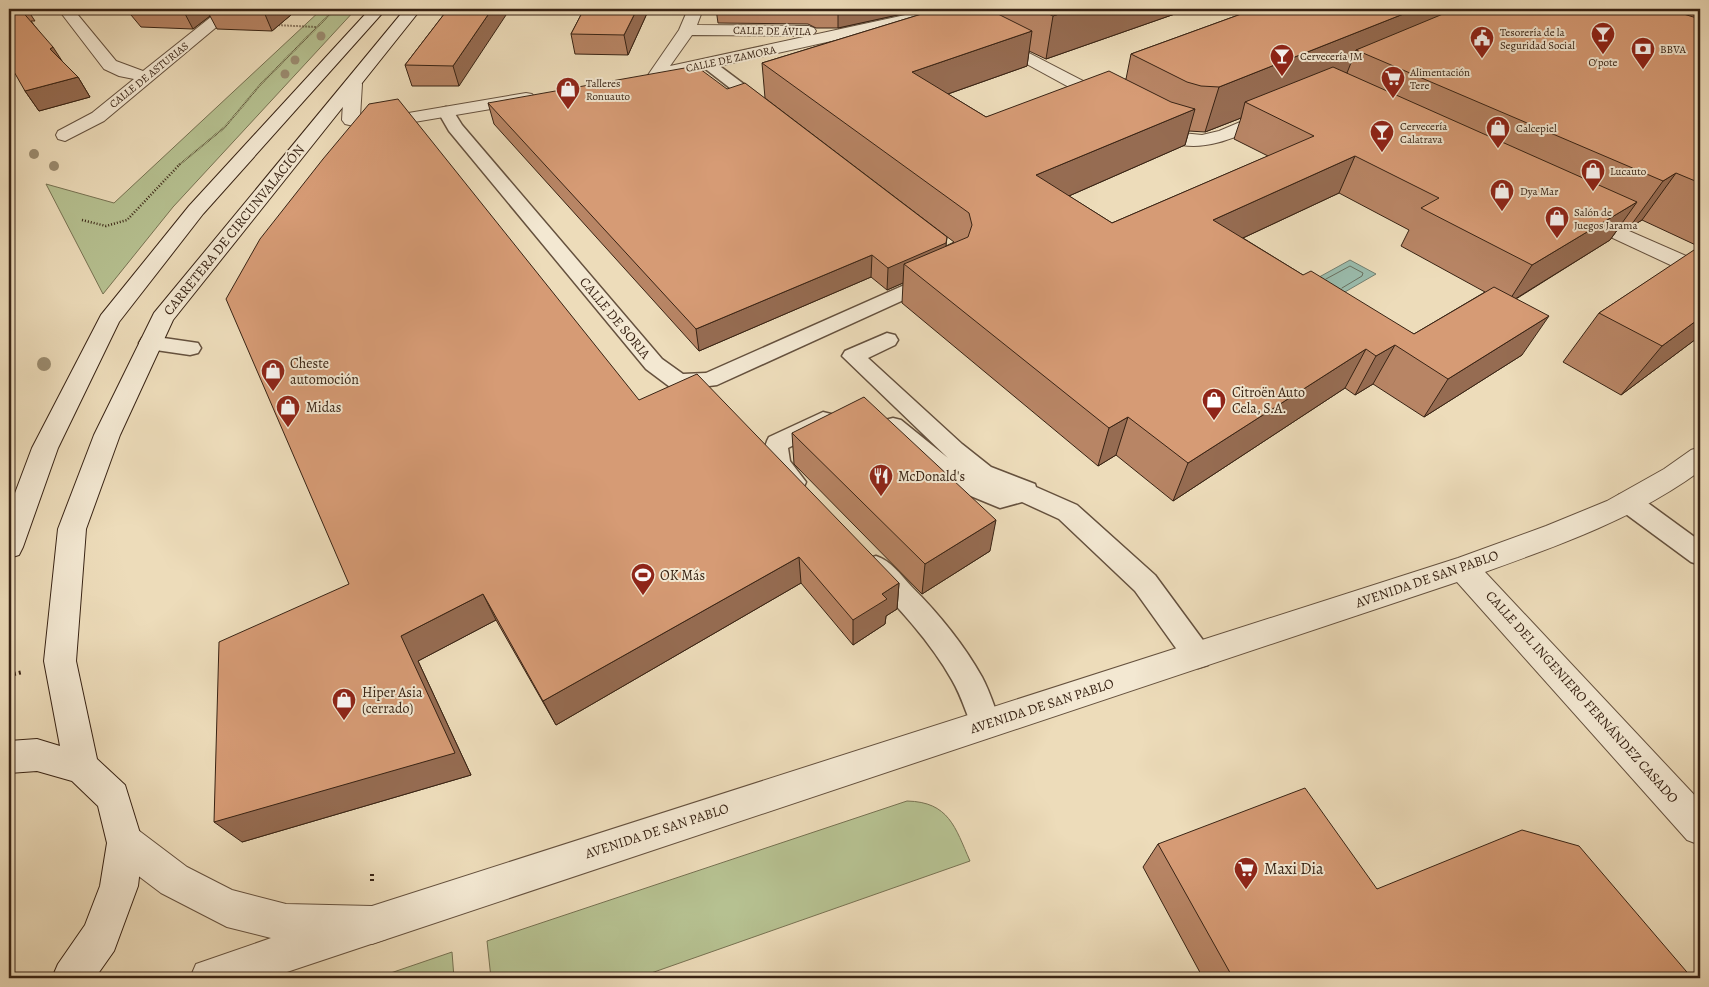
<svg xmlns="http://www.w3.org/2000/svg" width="1709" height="987" font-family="Alegreya,serif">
  <rect width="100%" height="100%" fill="#eddcba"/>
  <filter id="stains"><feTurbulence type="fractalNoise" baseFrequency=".004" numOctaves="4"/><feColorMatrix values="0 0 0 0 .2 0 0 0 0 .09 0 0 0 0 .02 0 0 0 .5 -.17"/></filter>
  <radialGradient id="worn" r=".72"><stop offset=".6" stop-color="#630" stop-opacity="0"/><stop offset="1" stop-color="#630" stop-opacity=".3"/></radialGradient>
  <g fill="#b6c191" stroke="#777252">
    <path d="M322 9H356L173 207 103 294 46 184 114 203Z"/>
    <path d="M907 801C949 802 955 827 970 861L637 978H491L487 941Z"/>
    <path d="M452 952 454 978H376Z"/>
  </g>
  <path fill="#9abcad" stroke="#737f70" d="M1350 260 1376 274 1338 296 1312 281Z"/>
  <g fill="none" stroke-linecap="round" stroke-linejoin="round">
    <path stroke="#697060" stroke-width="1" d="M1326 279 1350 266 1363 273 1362 276 1342 288"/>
    <defs>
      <g id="service">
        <path d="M708 59 713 61 769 103 771 106 769 109H757L703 67 700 64 703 61Z"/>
        <path d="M446 107 452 109 462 125 662 359 683 374 706 373 927 275 934 273 941 275 944 279 941 283 717 385 678 390 670 387 646 369 449 131 438 112 440 109Z"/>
        <path d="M887 333 895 335 898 340 895 345 868 358 962 444 991 467 1035 484 1036 487 1077 505 1155 575 1208 647 1212 656 1208 665 1198 668 1188 665 1135 591 1059 519 1022 502 1000 508 949 487 885 432 881 426 885 420 893 418 901 420 948 458 842 356 845 351Z"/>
        <path d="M150 336 198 343 201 348 198 353 190 355 142 348 139 343 142 338Z"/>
        <path d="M823 412 831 414 835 420 831 426 788 448 790 461 806 482 803 489C777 496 756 458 769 437Z"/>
        <path d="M1628 492 1637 495 1700 541V565L1691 562 1619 509 1615 502 1619 495Z"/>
        <path d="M876 556C891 561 900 574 911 586 938 613 963 643 982 677 990 692 995 709 1001 724L997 734 986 738 975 734C967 716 962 697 952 680 930 641 898 607 867 575L863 567 867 559Z"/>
      </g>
      <g id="minor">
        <path d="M58 9H73L116 61 143 71 221 9H238L104 121 65 141 58 139 56 135 58 131 92 113 134 79 119 76 104 69Z"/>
        <path d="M688 9H703L697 25 808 26 814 28 816 31 814 34 808 36 692 35 670 66 933 9H989L986 12 981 14 939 17 656 80 650 79 648 75 679 30Z"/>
        <path d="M996 36 1114 97 1117 101 1114 105 1108 106 1102 105 990 44 988 41 990 38Z"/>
        <path d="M353 79 359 80 362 84 360 117 363 118H379L526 93 532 94 535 98 532 102 526 103 379 128H362L345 124 342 120 344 84 347 80Z"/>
        <path d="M1271 109 1277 110 1280 114 1277 118C1244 133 1207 155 1170 142 1161 139 1154 133 1146 129L1143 125 1146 121 1152 120 1158 121 1182 133 1202 135 1219 131Z"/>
        <path d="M1581 210 1700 262V276L1692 275 1574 220 1571 216 1574 212Z"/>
        <path d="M1700 447V471C1636 518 1560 545 1485 572L1700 801V845L1687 840 1457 582 372 944 358 939 353 925 358 911 372 906 1458 558 1546 526 1607 501 1664 469 1691 450Z"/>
      </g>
      <path id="tertiary" d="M125 825 138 830 187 867 232 890 286 904 372 906 386 911 391 925 386 939 269 978H190L196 964 271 938 227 927 161 893 112 856 107 843 112 830Z"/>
      <g id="secondary">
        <path d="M370 9H386L203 214 119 322 58 448 23 547 19 555 9 558V509L32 448 101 315 189 206Z"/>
        <path d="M405 9H421L173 320 120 435 86 529 76 661 97 759 125 785 143 843 138 886 114 951 95 978H52L58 964 85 925 100 886 107 843 98 806 72 781 37 771 9 773V741L37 739 60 746 44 661 58 529 94 435 154 313Z"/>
      </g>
    </defs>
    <use href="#service" stroke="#65513e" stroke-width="3"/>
    <use href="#minor" stroke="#65513e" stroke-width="2"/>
    <use href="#tertiary" stroke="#65513e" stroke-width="2"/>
    <use href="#secondary" stroke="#382314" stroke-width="2"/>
    <g stroke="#382314" stroke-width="2" stroke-dasharray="0.5 1" stroke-linecap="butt">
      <path d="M275 25 316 27"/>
      <path d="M179 165 225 127 260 85 330 14"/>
    </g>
    <path stroke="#382314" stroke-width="2.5" stroke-dasharray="1 2" stroke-linecap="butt" d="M82 220 106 226 127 220 180 164"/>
    <g stroke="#382314" stroke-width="4" stroke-dasharray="2 3" stroke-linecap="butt">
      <path d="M9 675 23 672"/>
      <path d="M372 874V882"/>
    </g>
    <use href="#service" fill="#f3e8d2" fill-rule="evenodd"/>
    <use href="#minor" fill="#f3e8d2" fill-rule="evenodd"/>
    <use href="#tertiary" fill="#f3e8d2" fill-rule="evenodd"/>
    <use href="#secondary" fill="#f3e8d2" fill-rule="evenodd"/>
  </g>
  <g fill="#9b8c70">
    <circle cx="321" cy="36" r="4.5"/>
    <circle cx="295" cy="60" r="4.5"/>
    <circle cx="285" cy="74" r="4.5"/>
    <circle cx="34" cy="154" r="5"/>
    <circle cx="54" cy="166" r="5"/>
    <circle cx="44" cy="364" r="7"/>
  </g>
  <g fill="#b88565" stroke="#382314" fill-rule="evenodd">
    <path d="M9 9H27L35 21H31L62 62 78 77 90 97 39 111 25 91Z"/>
    <path d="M126 9H298L272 31 217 29 210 16 193 29 141 27Z"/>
    <path d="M448 9 459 86H412L405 65Z"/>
    <path d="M584 9H649L628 55 575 54 571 34Z"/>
    <path d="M716 9H925L838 28H816L808 24 718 23Z"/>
    <path d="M938 9H1189L1046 59 1029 51 1027 66 948 94 986 117 1126 79 1131 54 1255 9H1700V336L1621 395 1563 362 1599 313 1700 247 1642 220 1629 228 1621 225 1610 240 1516 299 1522 355 1424 417 1373 384 1355 395 1345 388 1173 501 1116 455 1098 466 902 303 903 283 887 290 871 277 699 351 494 124 488 103 946 246 954 242 765 98 762 63ZM1241 118 1234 139 1268 156 1112 223 1069 196 1185 145 1189 131 1205 132ZM1339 193 1409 230 1401 246 1485 292 1414 334 1303 275 1243 238Z"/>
    <path d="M639 400 899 583 897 609 886 616 885 624 853 645 801 583 556 725 496 620 418 661 471 775 242 842 349 584Z"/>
    <path d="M792 433 990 551 922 594 794 464Z"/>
    <path d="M1158 844 1377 889 1692 978H1203L1143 867Z"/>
  </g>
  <g fill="#966c52" stroke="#382314">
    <path d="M184 9H218L207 10 210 16 193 29 183 10Z"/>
    <path d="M267 9H298L272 31 264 12Z"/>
    <path d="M492 9H510L459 86 453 66Z"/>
    <path d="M637 9H649L628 55 624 35Z"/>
    <path d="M838 9H925L838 28Z"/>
    <path d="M1074 9H1189L1046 59 1053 16Z"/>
    <path d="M1416 9H1501L1356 50 1347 73 1245 102 1241 118 1205 132 1219 87Z"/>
    <path d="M1032 31 1027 66 911 107 912 72Z"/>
    <path d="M53 47 66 67 50 49Z"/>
    <path d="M78 77 90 97 39 111 25 91Z"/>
    <path d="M1195 109 1185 145 1030 213 1036 175Z"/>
    <path d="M1355 156 1339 193 1200 258 1213 220Z"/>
    <path d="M1676 173 1642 220 1629 228 1663 181Z"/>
    <path d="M1637 202 1610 240 1507 304 1532 265Z"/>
    <path d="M947 237 944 265 904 264 903 283 887 290 888 268Z"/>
    <path d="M872 255 871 277 699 351 696 329Z"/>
    <path d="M1549 316 1522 355 1424 417 1448 379Z"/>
    <path d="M1700 318V336L1621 395 1662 346Z"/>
    <path d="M1395 345 1373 384 1355 395 1376 356Z"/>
    <path d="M1366 349 1345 388 1173 501 1188 463Z"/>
    <path d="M1128 417 1116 455 1098 466 1109 428Z"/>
    <path d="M996 520 990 551 922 594 925 564Z"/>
    <path d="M799 557 801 583 556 725 543 701Z"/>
    <path d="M899 583 897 609 886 616 885 624 853 645V620L882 594Z"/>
    <path d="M483 594 496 620 418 661 471 775 242 842 214 822 401 636Z"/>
  </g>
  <g fill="#d69b75" stroke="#382314">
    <path d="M9 9H20L53 47 50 49 78 77 25 91 9 63Z"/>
    <path d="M157 9H184L183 10Z"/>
    <path d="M209 9H267L264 12 207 10Z"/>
    <path d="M448 9H492L453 66 405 65Z"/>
    <path d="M584 9H637L624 35 571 34Z"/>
    <path d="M938 9H988L1032 31 912 72 986 117 1109 71 1171 102 1195 109 1036 175 1112 223 1314 136 1245 102 1333 67 1637 202 1532 265 1421 208 1439 198 1355 156 1213 220 1303 275 1311 271 1414 334 1494 287 1549 316 1448 379 1395 345 1376 356 1366 349 1188 463 1128 417 1109 428 904 264 968 237 972 225 969 213 762 63Z"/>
    <path d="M1038 9H1074L1053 16Z"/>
    <path d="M1255 9H1416L1219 87 1201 86 1187 82 1131 54Z"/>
    <path d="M1455 9H1667L1700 19V183L1676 173 1663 181 1356 50Z"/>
    <path d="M696 66 727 89 745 83 947 237 946 243 888 268 872 255 696 329 488 103Z"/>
    <path d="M398 99 639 400 697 374 899 583 882 594 887 599 853 620 799 557 543 701 483 594 401 636 455 753 214 822 219 642 349 584 226 299 260 239 323 159 369 104Z"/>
    <path d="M1700 246V318L1662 346 1599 313Z"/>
    <path d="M864 397 996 520 925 564 792 433Z"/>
    <path d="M1305 788 1377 889 1522 830 1579 846 1692 978H1233L1158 844Z"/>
  </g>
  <defs>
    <symbol id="bar-pin" viewBox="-11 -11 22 30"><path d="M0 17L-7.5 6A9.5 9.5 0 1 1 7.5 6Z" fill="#8f2418" stroke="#f3e8d2"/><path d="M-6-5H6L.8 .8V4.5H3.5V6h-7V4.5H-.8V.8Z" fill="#fff"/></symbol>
    <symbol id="civic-pin" viewBox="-11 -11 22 30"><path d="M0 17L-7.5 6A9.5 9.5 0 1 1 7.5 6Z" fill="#8f2418" stroke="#f3e8d2"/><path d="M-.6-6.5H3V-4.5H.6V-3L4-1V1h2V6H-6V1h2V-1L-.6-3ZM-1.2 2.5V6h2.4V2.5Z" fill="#fff"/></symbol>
    <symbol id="bank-pin" viewBox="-11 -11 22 30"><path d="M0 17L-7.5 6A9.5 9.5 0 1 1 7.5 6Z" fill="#8f2418" stroke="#f3e8d2"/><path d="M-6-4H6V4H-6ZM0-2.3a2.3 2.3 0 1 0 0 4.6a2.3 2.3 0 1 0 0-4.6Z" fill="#fff"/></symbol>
    <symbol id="supermarket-pin" viewBox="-11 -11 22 30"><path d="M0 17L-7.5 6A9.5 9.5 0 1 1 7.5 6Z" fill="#8f2418" stroke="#f3e8d2"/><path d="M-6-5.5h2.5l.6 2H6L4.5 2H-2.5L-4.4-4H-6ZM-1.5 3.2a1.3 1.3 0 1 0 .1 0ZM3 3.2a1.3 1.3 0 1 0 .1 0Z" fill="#fff"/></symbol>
    <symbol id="shop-pin" viewBox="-11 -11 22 30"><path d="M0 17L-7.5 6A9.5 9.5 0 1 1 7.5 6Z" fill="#8f2418" stroke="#f3e8d2"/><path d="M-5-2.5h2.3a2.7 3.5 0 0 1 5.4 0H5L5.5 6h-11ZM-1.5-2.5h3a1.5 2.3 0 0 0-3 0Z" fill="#fff"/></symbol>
    <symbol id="restaurant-pin" viewBox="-11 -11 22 30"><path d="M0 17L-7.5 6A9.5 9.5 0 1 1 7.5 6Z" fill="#8f2418" stroke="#f3e8d2"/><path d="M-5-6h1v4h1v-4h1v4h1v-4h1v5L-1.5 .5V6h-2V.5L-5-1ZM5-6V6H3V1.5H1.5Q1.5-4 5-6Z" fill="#fff"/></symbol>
    <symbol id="stadium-pin" viewBox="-11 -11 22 30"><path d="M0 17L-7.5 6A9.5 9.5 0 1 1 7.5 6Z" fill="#8f2418" stroke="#f3e8d2"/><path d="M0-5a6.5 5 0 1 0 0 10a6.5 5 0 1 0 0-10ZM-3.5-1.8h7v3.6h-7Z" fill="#fff"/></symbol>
  </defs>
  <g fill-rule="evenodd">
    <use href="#bar-pin" x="1589" y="20" width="28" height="38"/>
    <use href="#civic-pin" x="1468" y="24" width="28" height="38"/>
    <use href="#bank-pin" x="1629" y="35" width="28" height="38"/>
    <use href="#bar-pin" x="1268" y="42" width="28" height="38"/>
    <use href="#supermarket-pin" x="1379" y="64" width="28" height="38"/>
    <use href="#shop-pin" x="554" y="75" width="28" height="38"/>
    <use href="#shop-pin" x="1484" y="114" width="28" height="38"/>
    <use href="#bar-pin" x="1368" y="118" width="28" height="38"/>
    <use href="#shop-pin" x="1579" y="157" width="28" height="38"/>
    <use href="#shop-pin" x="1488" y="177" width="28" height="38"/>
    <use href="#shop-pin" x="1543" y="204" width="28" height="38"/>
    <use href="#shop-pin" x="259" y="357" width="28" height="38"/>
    <use href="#shop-pin" x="1200" y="386" width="28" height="38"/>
    <use href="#shop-pin" x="274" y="393" width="28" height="38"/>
    <use href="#restaurant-pin" x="867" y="462" width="28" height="38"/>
    <use href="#stadium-pin" x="629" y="561" width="28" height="38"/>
    <use href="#shop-pin" x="330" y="686" width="28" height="38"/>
    <use href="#supermarket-pin" x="1232" y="855" width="28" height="38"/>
  </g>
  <g text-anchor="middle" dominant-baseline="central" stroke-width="4" stroke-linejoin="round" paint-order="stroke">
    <g font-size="11" fill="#382314" stroke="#f3e8d2">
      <text transform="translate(772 31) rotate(1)">CALLE DE ÁVILA</text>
      <text transform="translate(731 59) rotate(-12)">CALLE DE ZAMORA</text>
      <text transform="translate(149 75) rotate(-39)">CALLE DE ASTURIAS</text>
    </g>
    <g font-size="11" fill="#382314" stroke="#f3e8d2" text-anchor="start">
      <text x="1500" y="32">Tesorería de la<tspan x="1500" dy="13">Seguridad Social</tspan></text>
      <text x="1660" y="49">BBVA</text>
      <text x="1300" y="56">Cervecería JM</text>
      <text x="1603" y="62" text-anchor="middle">O'pote</text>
      <text x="1410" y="72">Alimentación<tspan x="1410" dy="13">Tere</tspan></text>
      <text x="586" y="83">Talleres<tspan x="586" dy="13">Ronuauto</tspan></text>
      <text x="1400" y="126">Cervecería<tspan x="1400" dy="13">Calatrava</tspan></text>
      <text x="1516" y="128">Calcepiel</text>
      <text x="1610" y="171">Lucauto</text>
      <text x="1520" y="191">Dya Mar</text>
      <text x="1574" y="212">Salón de<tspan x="1574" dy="13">Juegos Jarama</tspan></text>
    </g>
    <g font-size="14" fill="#382314" stroke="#f3e8d2">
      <text transform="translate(234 230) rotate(-51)">CARRETERA DE CIRCUNVALACIÓN</text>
      <text transform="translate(615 318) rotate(50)">CALLE DE SORIA</text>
      <text transform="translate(1427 579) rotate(-19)">AVENIDA DE SAN PABLO</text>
      <text transform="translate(1582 697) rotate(48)">CALLE DEL INGENIERO FERNÁNDEZ CASADO</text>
      <text transform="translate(1042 706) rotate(-18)">AVENIDA DE SAN PABLO</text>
      <text transform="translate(657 831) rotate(-18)">AVENIDA DE SAN PABLO</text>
    </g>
    <g font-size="14" fill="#382314" stroke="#f3e8d2" text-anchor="start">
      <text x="290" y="363">Cheste<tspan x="290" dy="16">automoción</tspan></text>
      <text x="1232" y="392">Citroën Auto<tspan x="1232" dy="16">Cela, S.A.</tspan></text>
      <text x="306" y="407">Midas</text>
      <text x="898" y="476">McDonald's</text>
      <text x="660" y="575">OK Más</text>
      <text x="362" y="692">Hiper Asia<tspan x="362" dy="16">(cerrado)</tspan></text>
    </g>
    <g font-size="16" fill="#382314" stroke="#f3e8d2" text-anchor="start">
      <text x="1264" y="869">Maxi Dia</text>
    </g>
  </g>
  <rect width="1709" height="987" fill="none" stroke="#eddcba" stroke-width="30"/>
  <rect x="10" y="10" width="1689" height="967" fill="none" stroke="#382314" stroke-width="2.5"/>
  <rect x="15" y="15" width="1679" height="957" fill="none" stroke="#382314"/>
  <rect width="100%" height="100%" filter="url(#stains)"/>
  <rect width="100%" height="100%" fill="url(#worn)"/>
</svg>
